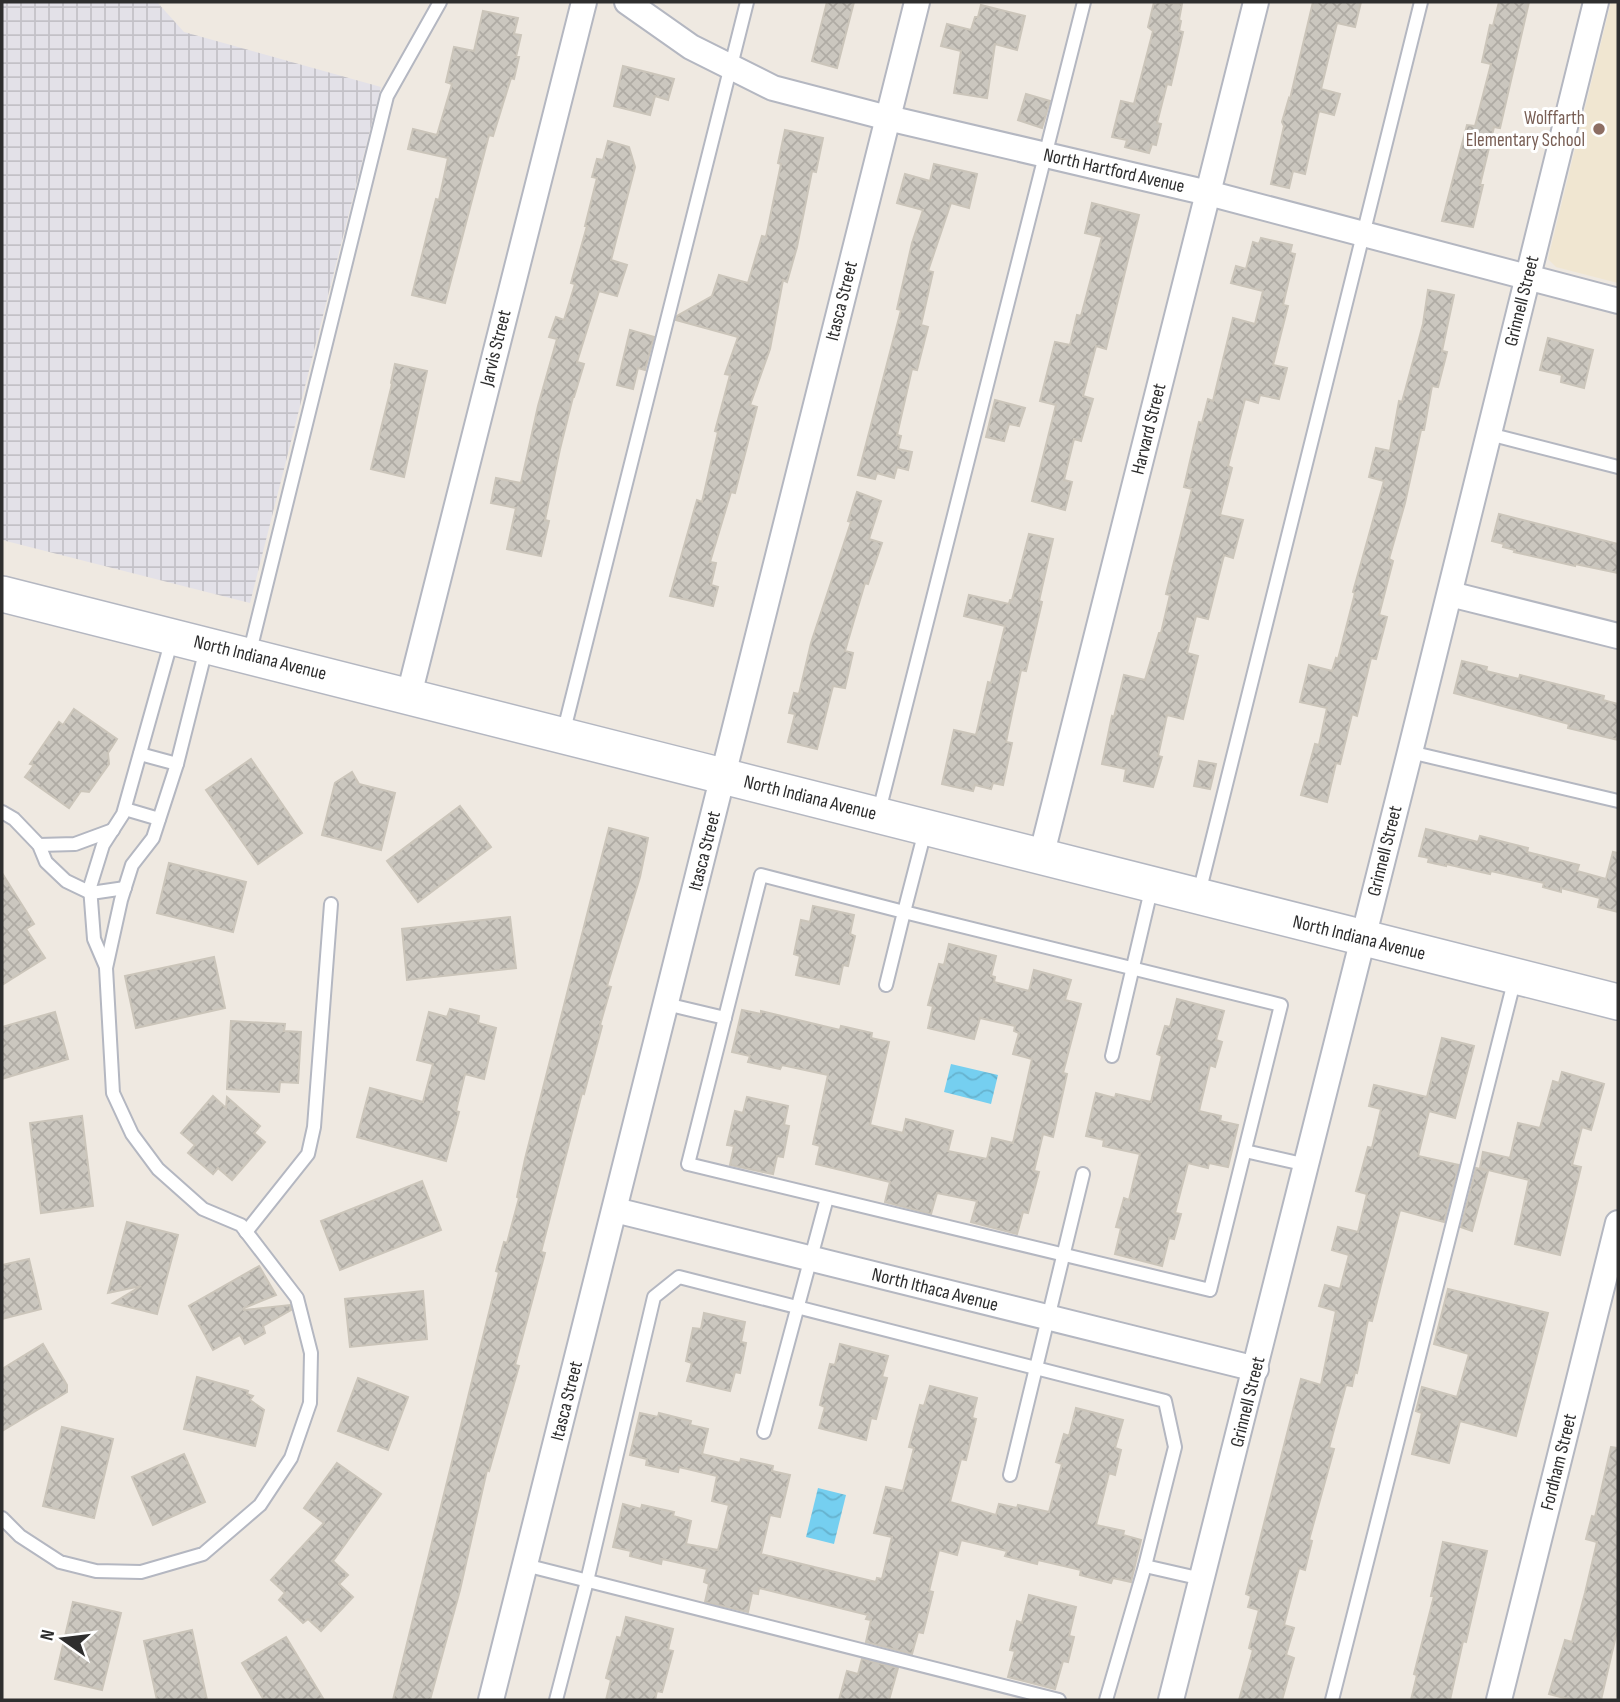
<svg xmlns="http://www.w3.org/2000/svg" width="1620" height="1702" font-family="'Sofia Sans Condensed',sans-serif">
  <defs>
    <pattern id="industrial-grid" width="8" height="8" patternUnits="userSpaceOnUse" patternTransform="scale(1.75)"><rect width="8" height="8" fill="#e3e1e8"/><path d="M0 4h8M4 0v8" fill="none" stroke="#c3c1c7"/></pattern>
    <pattern id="water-waves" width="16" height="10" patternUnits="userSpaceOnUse" patternTransform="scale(1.75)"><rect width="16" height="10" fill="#75cff0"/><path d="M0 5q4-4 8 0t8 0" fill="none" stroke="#66b2ce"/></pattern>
    <pattern id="building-cross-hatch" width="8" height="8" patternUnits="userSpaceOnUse" patternTransform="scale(1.75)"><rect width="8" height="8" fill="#cbc7bf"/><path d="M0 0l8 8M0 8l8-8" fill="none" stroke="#afaba4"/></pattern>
  </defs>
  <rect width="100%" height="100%" fill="#efe9e1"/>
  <path fill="url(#industrial-grid)" d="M2 2H157L184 32 381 87 250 603 2 540Z"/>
  <path fill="#f0e6d1" d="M1611 2H1618V283L1556 267 1548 259Z"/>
  <g fill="url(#water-waves)">
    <path d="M951 1064 998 1075 991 1104 944 1092Z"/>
    <path d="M818 1488 846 1495 834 1544 806 1537Z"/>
  </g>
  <g fill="url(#building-cross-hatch)" stroke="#cbc5ba" stroke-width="2">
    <path d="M827 2H854L837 68 812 61Z"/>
    <path d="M1154 2 1182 4 1179 20 1181 21 1179 31 1183 32 1171 85 1167 84 1157 123 1161 124 1156 145 1152 144 1149 153 1125 147 1127 140 1112 137 1121 101 1134 104 1153 31 1148 27Z"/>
    <path d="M1313 2H1361L1355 27 1337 23 1321 89 1340 94 1334 115 1319 111 1305 174 1293 171 1289 188 1271 184 1284 126 1282 122 1289 98 1290 99Z"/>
    <path d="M1499 2H1529L1500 128 1494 127 1480 185H1483L1473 227 1442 221 1467 125 1475 126 1491 64 1482 62 1490 25 1493 26Z"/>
    <path d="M981 5 1025 16 1017 50 995 44 987 98 954 93 961 51 941 46 947 24 971 30 975 17H978Z"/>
    <path d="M483 11 518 18 514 34 521 35 516 57H519L514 79 511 78 493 136 489 135 445 303 412 295 436 199 439 200 448 158 408 149 413 129 437 135 452 84 446 82 454 47 474 51Z"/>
    <path d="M623 66 674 79 668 100 655 96 650 115 614 106Z"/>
    <path d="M1026 94 1050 101 1042 128 1018 120Z"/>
    <path d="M785 130 823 138 816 172 812 171 797 247 787 282 783 280 770 349 750 405 757 407 735 493 731 492 710 562 716 563 711 585 718 587 713 606 670 596 697 500 702 502 718 432 715 431 730 375 725 374 738 337 676 320 677 316 712 296 719 275 748 283 762 236 766 237 781 164 778 163Z"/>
    <path d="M608 141 629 147 635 167 611 260 627 265 617 296 599 291 577 362 584 364 574 397H573L560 449 545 520 549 521 541 556 507 549 516 508 491 503 496 478 521 483 538 406 557 339 549 337 556 317 564 320 575 284 571 283 587 226H585L597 178 592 177 597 159 603 160Z"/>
    <path d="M934 164 977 174 969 208 951 203 928 271 933 272 921 325 928 327 917 370 912 369 897 435 901 436 898 449 912 452 908 470 897 467 894 478 877 473 875 479 858 475 901 310 897 309 912 243 923 210 897 203 905 174 930 181Z"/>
    <path d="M1092 203 1139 215 1106 349 1096 346 1083 396 1093 399 1081 441 1074 439 1064 480 1072 482 1065 510 1032 501 1056 405 1040 401 1055 342 1070 345 1077 315 1081 316 1102 237 1085 233Z"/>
    <path d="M1261 238 1292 245 1290 253 1295 254 1283 305 1288 306 1273 365 1287 368 1279 399 1260 395 1258 403 1245 399 1228 466 1232 468 1220 515 1243 520 1233 558 1224 555 1208 619 1196 616 1187 653 1198 656 1183 719 1167 715 1158 756 1162 757 1153 787 1124 781 1126 769 1102 764 1112 716 1114 717 1124 675 1145 680 1159 633H1161L1170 595 1166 594 1192 489 1184 487 1199 422 1202 423 1208 399 1213 401 1233 318 1255 324 1263 291 1231 283 1236 266 1246 269 1253 242 1259 244Z"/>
    <path d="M1428 290 1454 295 1442 351 1447 352 1438 387 1432 386 1424 430H1421L1405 503 1389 559 1393 561 1379 615 1387 617 1376 659 1371 658 1357 716 1352 714 1340 764 1336 763 1327 802 1301 795 1315 744 1319 745 1327 708 1300 702 1309 665 1332 671 1336 658 1338 659 1355 593 1353 592 1384 481 1369 477 1376 448 1390 451 1399 401 1402 402 1423 324Z"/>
    <path d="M630 330 654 337 645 370 638 368 633 389 617 385Z"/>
    <path d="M1548 338 1593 350 1584 388 1561 382 1562 375 1540 370Z"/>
    <path d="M395 364 427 371 404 477 371 469 392 384 391 383Z"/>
    <path d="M995 400 1025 408 1019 426 1009 424 1004 441 986 437Z"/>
    <path d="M857 492 881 501 869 539 882 543 868 584 865 583 845 651 853 653 845 688 833 686 817 749 788 742 795 714 789 713 794 693 799 694 811 643 851 522 848 521Z"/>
    <path d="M1499 514 1618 544V573L1575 564V566L1514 552 1515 550 1503 547 1504 544 1492 541Z"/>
    <path d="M1029 534 1053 539 1039 601 1042 602 1026 671 1021 670 1006 742 1012 743 1003 785 993 783 991 789 975 785 973 791 942 784 954 730 976 735 988 682 991 683 1005 626 964 616 969 595 1009 604 1010 600H1012Z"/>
    <path d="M1462 661 1487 667 1486 671 1519 679 1520 675 1604 696 1603 700 1618 704V740L1568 728 1569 724 1454 693Z"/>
    <path d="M74 709 117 739 108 753 109 764 89 792 81 791 69 808 25 777 34 765 30 764 59 722 63 725Z"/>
    <path d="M251 759 302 833 258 864 206 790Z"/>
    <path d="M1199 761 1216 764 1210 789 1194 786Z"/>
    <path d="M352 772 359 784 395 793 381 850 322 835 335 783Z"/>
    <path d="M460 806 491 847 418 902 387 861Z"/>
    <path d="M609 828 648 838 640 877 607 986 611 987 600 1025 602 1026 584 1094 582 1093 541 1252 545 1253 515 1365 519 1366 489 1471 487 1470 460 1590 430 1700H393L499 1272 496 1271 504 1242 507 1243 519 1198 517 1197 525 1159Z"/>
    <path d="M1426 829 1478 842 1480 836 1528 848 1527 852 1579 865 1577 871 1606 879 1613 852 1618 853V912L1598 907 1600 898 1561 888V892L1543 887 1544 883 1491 871 1490 874 1446 864V866L1428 862 1429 858 1419 856Z"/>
    <path d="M169 863 246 882 233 932 157 913Z"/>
    <path d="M2 873 34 924 26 929 45 958 2 985Z"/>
    <path d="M813 906 854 915 850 934 855 936 848 966 843 965 839 984 796 975 800 956 794 954 801 920 810 922Z"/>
    <path d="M510 917 516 968 407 980 402 929Z"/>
    <path d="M949 944 996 956 991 976 995 977 994 982 1029 991 1034 970 1071 980 1065 1000 1081 1004 1063 1073 1067 1074 1053 1137 1043 1134 1034 1171 1039 1172 1028 1213 1023 1212 1017 1234 971 1222 977 1201 937 1193 931 1214 885 1202 890 1182 816 1164 820 1146 813 1144 828 1075 782 1065 780 1069 748 1062 750 1056 732 1052 742 1010 761 1014V1011L840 1030 841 1026 872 1033 871 1038 889 1042 870 1125 903 1133 906 1119 953 1131 948 1151 987 1159 992 1138 1013 1143 1032 1059 1013 1054 1019 1033 1014 1031 1015 1026 980 1018 974 1039 928 1028 933 1006 928 1005 939 964 944 965Z"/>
    <path d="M214 957 225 1008 136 1028 125 976Z"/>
    <path d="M1177 999 1224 1011 1216 1040 1222 1042 1215 1067 1210 1065 1199 1111 1221 1116 1220 1121 1238 1125 1228 1167 1209 1163 1208 1168 1188 1163 1175 1213 1181 1214 1174 1239 1169 1238 1162 1266 1115 1254 1121 1228 1116 1227 1124 1198 1129 1200 1140 1154 1103 1146 1104 1140 1086 1136 1096 1093 1115 1098 1116 1094 1151 1102 1162 1056 1157 1054 1165 1026 1170 1027Z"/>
    <path d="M450 1009 479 1016 478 1023 496 1028 484 1079 465 1074 456 1111 459 1112 446 1161 357 1137 370 1088 423 1102 433 1064 417 1060 429 1012 447 1017Z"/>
    <path d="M55 1012 68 1059 2 1079V1027Z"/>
    <path d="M231 1021 285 1024 284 1031 301 1032 298 1083 280 1082 279 1092 227 1089Z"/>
    <path d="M1442 1038 1474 1046 1455 1118 1429 1111 1418 1156 1459 1165 1444 1222 1400 1210 1372 1321 1368 1320 1357 1373 1355 1372 1352 1386 1346 1385 1329 1448 1334 1449 1309 1540 1312 1541 1305 1570 1299 1568 1284 1625 1294 1628 1286 1655 1294 1658 1282 1700H1239L1253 1650 1249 1648 1259 1610 1248 1607 1251 1596 1246 1594 1301 1379 1321 1385 1336 1311 1319 1306 1325 1285 1340 1289 1349 1255 1332 1250 1338 1227 1358 1232 1367 1194 1356 1191 1368 1147 1372 1148 1381 1109 1369 1106 1374 1085 1427 1097Z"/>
    <path d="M1562 1072 1604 1084 1591 1130 1582 1127 1572 1165 1581 1167 1560 1255 1515 1244 1529 1180 1480 1168 1483 1152 1510 1158 1518 1123 1540 1128 1553 1081 1559 1083Z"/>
    <path d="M213 1096 226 1108 227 1097 260 1126 254 1133 265 1142 232 1180 218 1168 213 1174 188 1153 195 1145 181 1133Z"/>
    <path d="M747 1097 788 1106 784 1125 789 1126 783 1157 777 1156 773 1174 730 1165 734 1146 727 1145 735 1111 743 1113Z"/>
    <path d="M82 1116 93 1206 41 1213 30 1123Z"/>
    <path d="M1476 1168 1488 1171 1472 1231 1461 1227Z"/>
    <path d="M422 1181 441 1230 340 1270 321 1221Z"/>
    <path d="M127 1222 178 1235 157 1314 113 1303 141 1286 108 1293Z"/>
    <path d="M29 1259 41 1309 2 1319V1265Z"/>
    <path d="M259 1266 276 1295 244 1308V1310L290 1305 291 1310 263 1326 265 1333 245 1344 240 1335 213 1350 189 1306Z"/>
    <path d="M1448 1289 1548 1313 1516 1436 1460 1421 1449 1463 1412 1454 1422 1413 1416 1411 1422 1387 1457 1397 1469 1354 1434 1344Z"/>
    <path d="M423 1291 427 1339 350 1347 345 1299Z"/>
    <path d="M704 1313 745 1322 741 1342 746 1343 740 1373 735 1372 730 1391 687 1381 692 1363 686 1361 693 1328 701 1329Z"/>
    <path d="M43 1344 67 1385V1392L2 1431V1369Z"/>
    <path d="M840 1344 888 1356 882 1377 887 1378 876 1419 871 1418 866 1440 819 1428 825 1407 820 1405 830 1364 835 1365Z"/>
    <path d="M197 1377 248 1391 247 1394 253 1396 250 1400 264 1410 255 1446 184 1429Z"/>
    <path d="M358 1378 408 1397 388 1450 338 1431Z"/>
    <path d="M930 1386 977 1398 972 1418 976 1419 966 1460 961 1459 950 1502 996 1515 999 1504 1017 1508 1018 1505 1049 1512 1062 1464 1056 1462 1064 1434 1069 1436 1076 1408 1123 1420 1115 1448 1121 1450 1115 1475 1109 1473 1096 1525 1124 1531 1123 1535 1141 1540 1131 1582 1113 1578 1111 1583 1080 1575 1081 1570 1038 1560 1037 1564 1005 1556 1007 1551 961 1540 957 1555 939 1550 929 1591 933 1592 923 1633 918 1632 912 1654 866 1642 871 1620 866 1619 868 1615 759 1588 758 1594 752 1593 748 1612 705 1602 709 1584 704 1582 707 1569 662 1559 661 1564 630 1556 631 1551 613 1547 623 1504 641 1509 642 1505 674 1512 673 1516 691 1521 686 1544 718 1550 729 1505 712 1501 717 1476 679 1467 678 1472 646 1465 647 1459 630 1455 640 1413 658 1417 659 1413 691 1421 690 1425 708 1429 702 1454 740 1463 741 1459 773 1466 772 1471 790 1475 780 1517 770 1515 761 1554 876 1582 877 1578 882 1579 892 1537 874 1533 886 1487 903 1491 914 1448 909 1447 920 1405 924 1406Z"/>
    <path d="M62 1427 113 1439 94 1518 43 1506Z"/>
    <path d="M1611 1447 1618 1448V1627L1601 1700H1572L1549 1694 1565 1640 1572 1642 1585 1593 1597 1542 1586 1539 1592 1516 1595 1517Z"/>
    <path d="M184 1454 205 1502 153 1525 132 1477Z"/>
    <path d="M337 1463 381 1494 333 1561 348 1575 339 1584 353 1597 321 1631 308 1619 303 1623 279 1600 285 1593 271 1580 324 1523 304 1508Z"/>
    <path d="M1443 1542 1487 1551 1466 1642 1463 1641 1450 1700H1411L1417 1675 1414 1674 1434 1596H1431Z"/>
    <path d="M1029 1595 1076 1607 1069 1636 1074 1637 1068 1662 1063 1661 1055 1689 1008 1677 1015 1651 1010 1650 1017 1621 1022 1623Z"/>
    <path d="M73 1602 121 1613 102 1690 55 1679Z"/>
    <path d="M626 1617 673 1629 668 1650 673 1651 662 1692 657 1691 655 1700H606L611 1680 606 1678 617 1637 621 1638Z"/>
    <path d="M192 1630 207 1700H157L144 1641Z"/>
    <path d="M286 1637 324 1700H264L242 1663Z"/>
    <path d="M862 1659 898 1668 889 1700H839L847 1671 858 1674Z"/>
  </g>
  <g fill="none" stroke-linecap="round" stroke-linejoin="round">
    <defs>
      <g id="lane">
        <path d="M1489 434 1618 467"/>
        <path d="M249 655 387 96 440 2"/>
        <path d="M563 734 747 2"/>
        <path d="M1410 752 1618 801"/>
        <path d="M140 754 177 764"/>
        <path d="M125 809 159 819"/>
        <path d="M2 812 14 819 39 845 46 862 66 881 91 893 125 888"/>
        <path d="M878 815 1084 2"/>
        <path d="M39 845 75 844 113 830"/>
        <path d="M1199 893 1421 2"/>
        <path d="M106 967 94 939 90 887 103 845 123 814 172 639"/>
        <path d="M886 985 904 912 1281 1005 1210 1290 688 1164 761 875 904 912 925 831"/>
        <path d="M666 1004 725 1018"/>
        <path d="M1112 1056 1152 886"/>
        <path d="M1245 1151 1307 1165"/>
        <path d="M246 1232 308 1154 314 1127 331 904"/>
        <path d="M764 1432 827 1198"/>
        <path d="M1010 1475 1083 1174"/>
        <path d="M2 1518 20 1536 60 1562 96 1571 141 1572 203 1554 260 1505 291 1458 310 1403 311 1353 297 1298 241 1225 203 1209 158 1169 132 1134 113 1093 106 968 121 900 132 865 153 838 177 764 206 649"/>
        <path d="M525 1565 1059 1700"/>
        <path d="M1145 1566 1202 1579"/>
        <path d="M556 1700 587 1581 654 1297 679 1277 1165 1401 1175 1447 1145 1566 1106 1700"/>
        <path d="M1332 1700 1515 978"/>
      </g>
      <g id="street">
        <path d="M627 2 691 47 773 88 888 118 1208 193 1618 301"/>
        <path d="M1450 594 1618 636"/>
        <path d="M409 695 584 2"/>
        <path d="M1041 857 1256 2"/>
        <path d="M615 1210 1256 1369"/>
        <path d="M491 1700 917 2"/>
        <path d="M1171 1700 1410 752 1596 2"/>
        <path d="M1499 1700 1618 1223"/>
      </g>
      <path id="secondary" d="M2 594C541 728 1079 869 1618 1002"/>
    </defs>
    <use href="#lane" stroke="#b4b7c1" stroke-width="16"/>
    <use href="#street" stroke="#b4b7c1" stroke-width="28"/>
    <use href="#secondary" stroke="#b4b7c1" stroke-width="38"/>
    <use href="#lane" stroke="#fff" stroke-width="12"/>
    <use href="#street" stroke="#fff" stroke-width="24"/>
    <use href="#secondary" stroke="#fff" stroke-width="35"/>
  </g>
  <circle fill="#8d6e63" stroke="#fff" stroke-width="2.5" cx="1599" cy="129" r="7"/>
  <g text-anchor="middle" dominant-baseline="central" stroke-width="6" stroke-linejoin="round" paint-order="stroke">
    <g font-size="19" fill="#785e54" stroke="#fff" text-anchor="end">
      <text x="1585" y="118">Wolffarth<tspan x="1585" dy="22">Elementary School</tspan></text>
    </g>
    <g font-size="19" fill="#2e2e2e" stroke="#fff">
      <text transform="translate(1114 171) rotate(13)">North Hartford Avenue</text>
      <text transform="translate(842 301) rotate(-76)">Itasca Street</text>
      <text transform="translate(1522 301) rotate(-76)">Grinnell Street</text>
      <text transform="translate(496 348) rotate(-76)">Jarvis Street</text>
      <text transform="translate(1149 429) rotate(-76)">Harvard Street</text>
      <text transform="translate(260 658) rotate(14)">North Indiana Avenue</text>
      <text transform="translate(810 798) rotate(14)">North Indiana Avenue</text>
      <text transform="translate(705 851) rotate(-76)">Itasca Street</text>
      <text transform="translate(1385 851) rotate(-76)">Grinnell Street</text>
      <text transform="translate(1359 938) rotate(14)">North Indiana Avenue</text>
      <text transform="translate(935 1290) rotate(14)">North Ithaca Avenue</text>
      <text transform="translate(567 1401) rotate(-76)">Itasca Street</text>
      <text transform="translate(1248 1402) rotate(-76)">Grinnell Street</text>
      <text transform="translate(1559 1462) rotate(-76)">Fordham Street</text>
    </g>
  </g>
  <rect width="1620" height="1702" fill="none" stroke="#2e2e2e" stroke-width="7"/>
  <g transform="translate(63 1639) rotate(284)" stroke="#ffffff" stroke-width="5" paint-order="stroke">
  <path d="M0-5L12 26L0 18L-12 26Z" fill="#2e2e2e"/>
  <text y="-10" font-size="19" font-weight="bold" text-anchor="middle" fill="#2e2e2e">N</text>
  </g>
</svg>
